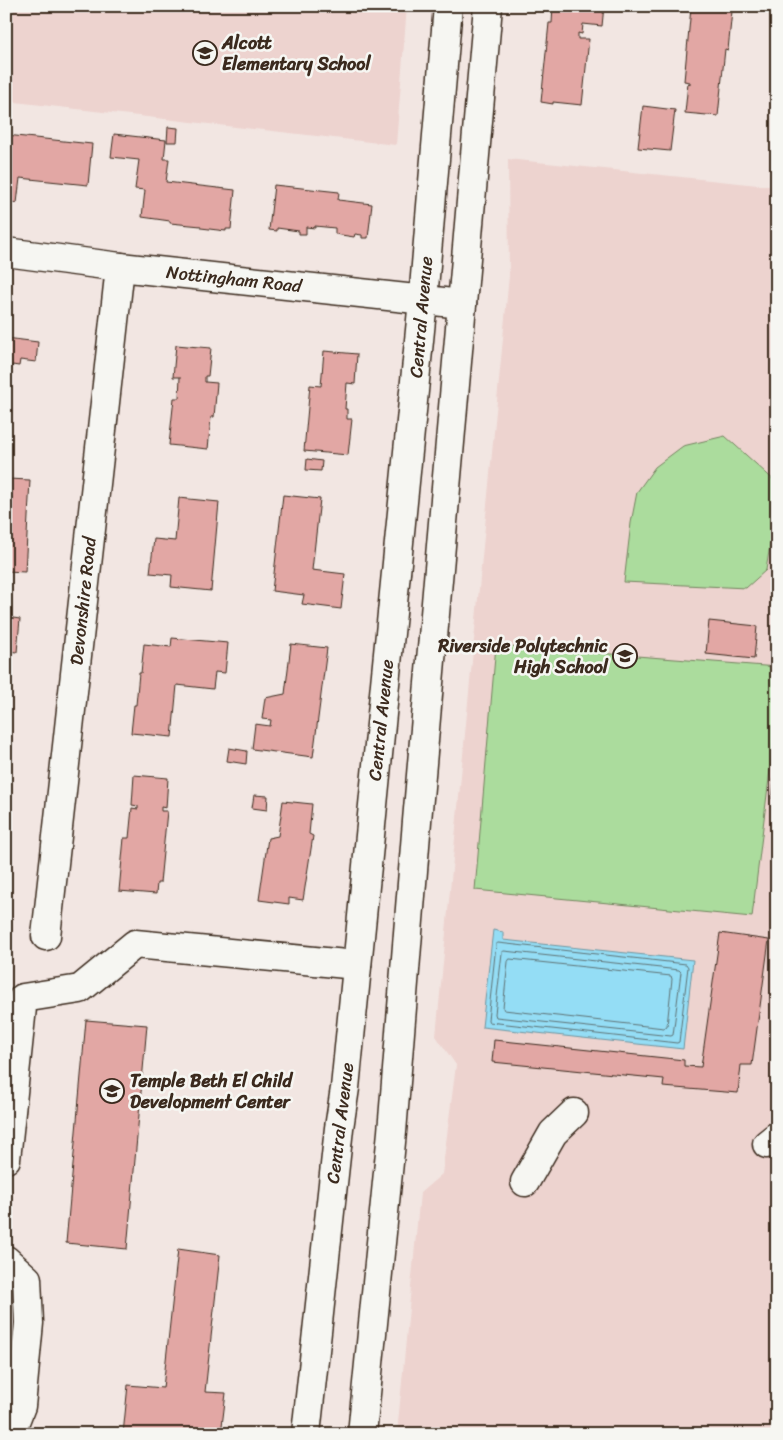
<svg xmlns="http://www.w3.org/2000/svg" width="783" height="1440" font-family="Sriracha,sans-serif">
  <rect width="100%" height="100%" fill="#f2e6e2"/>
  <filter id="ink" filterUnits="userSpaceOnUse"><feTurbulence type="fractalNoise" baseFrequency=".02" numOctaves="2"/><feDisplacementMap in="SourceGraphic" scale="10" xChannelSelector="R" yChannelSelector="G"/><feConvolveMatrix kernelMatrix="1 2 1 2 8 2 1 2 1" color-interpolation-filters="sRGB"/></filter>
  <g filter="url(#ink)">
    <g fill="#edd3cf">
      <path d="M6 6H407L396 145 6 101Z"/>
      <path d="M508 159 777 187V1434H397L420 1193 442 1174 456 1065 436 1036 509 276Z"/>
    </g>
    <g fill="#abdc9d" stroke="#73835e">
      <path d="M725 436 777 483V502L766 570 746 588 624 582 631 523 637 492 655 467 683 446Z"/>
      <path d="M496 645 777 667V713L752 917 475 890Z"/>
    </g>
    <path fill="#94ddf5" stroke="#70959f" d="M493 930 503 932V940L693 960 683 1049 482 1027Z"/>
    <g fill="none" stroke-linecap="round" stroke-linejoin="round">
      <g stroke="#5f7274" stroke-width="1">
        <path d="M498 943 686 964 688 967 679 1042 677 1043 489 1022 488 1020 496 945Z"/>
        <path d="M504 951 679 970 681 972 673 1035 671 1036 496 1017 495 1014 502 953Z"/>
        <path d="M510 959 671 976 672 979 667 1026 664 1028 504 1010 503 1008 508 962Z"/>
      </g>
    </g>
    <g fill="#e2a7a4" stroke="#3b2a1e">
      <path d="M553 6H604L602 26 583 24 582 34 578 33V39H589L582 105 553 102V104L541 102 549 23H552Z"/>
      <path d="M691 8 732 11 728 50 725 49 718 116 685 113 688 83 690 84V82L684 81Z"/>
      <path d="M643 106 675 110 670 151 638 148Z"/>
      <path d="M168 127 178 128 177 142H167Z"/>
      <path d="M114 134 166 140 164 159H169L166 182 235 190 231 229H226V231L201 228V226L170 223V221L142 217 145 190 135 189 139 160 111 157Z"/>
      <path d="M6 135 92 144 88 185 20 178 17 203 6 201Z"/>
      <path d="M274 185 339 192 338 200 372 204 368 238H362V235L355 234 354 237 335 234V228L315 226V228L306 227V234H299V231L277 228V231L269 230Z"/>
      <path d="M6 338 38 342 36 362 20 360 19 366 12 365 11 371 6 370Z"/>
      <path d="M176 345 211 348 208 376H205V382L217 383 214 417H211L208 449 169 445 174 398H179L180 377H173Z"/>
      <path d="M324 351 357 354 355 384 347 383 345 409H347V419H352L348 455 304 451 310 385 321 386Z"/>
      <path d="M307 459 322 461 321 471 306 470Z"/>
      <path d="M8 479 30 480 25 572 6 571Z"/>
      <path d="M283 495 320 499 312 570 345 574 341 609 302 604 304 595 272 591Z"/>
      <path d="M179 498 219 502 211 591 171 587 172 575 150 573 154 539 175 541Z"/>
      <path d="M6 617 20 619 17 652 6 651Z"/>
      <path d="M709 621 757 626 754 659 706 654Z"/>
      <path d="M172 638 228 643 225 673 215 672 213 689 177 685 172 737 131 733 134 705H136L139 673H141L144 644 171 647Z"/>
      <path d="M291 644 327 648 313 757 252 749 255 724 270 726 271 720 262 719 265 698 285 694Z"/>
      <path d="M229 748 247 751 246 764 227 761Z"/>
      <path d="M775 769H777V799H772Z"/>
      <path d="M134 775 168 778 166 808 161 807V811H167L160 883H157L156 894 119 891 124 838H129L132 808 138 809V806L132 805Z"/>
      <path d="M254 795 268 796 267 810 252 808Z"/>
      <path d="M283 801 312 804 309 834 313 836 303 900 289 898V904L259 900 268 838 278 836Z"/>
      <path d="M720 933 769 940 752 1065H741L738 1093 663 1087 664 1079 492 1062 494 1040 684 1060V1066L701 1067Z"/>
      <path d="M86 1020 147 1025 127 1249 66 1243Z"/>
      <path d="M178 1249 220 1255 205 1392 226 1393 221 1434H123L128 1385 163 1388Z"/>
    </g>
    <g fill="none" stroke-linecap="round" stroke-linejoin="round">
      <defs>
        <g id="minor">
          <path d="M6 252 120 267 462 304"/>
          <path d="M46 936 120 267"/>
          <path d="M767 1144 777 1136"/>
          <path d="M6 1159 23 998 80 989 135 944 357 965"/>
          <path d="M525 1182 553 1133 574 1113"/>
          <path d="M6 1260 27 1279 29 1323 21 1406 14 1424 6 1427"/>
        </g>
        <g id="major">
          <path d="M306 1434 339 1128 345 1088 423 300 448 6"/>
          <path d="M362 1434 392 1132 417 821 488 6"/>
        </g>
      </defs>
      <use href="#minor" stroke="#3b2a1e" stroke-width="31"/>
      <use href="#major" stroke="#3b2a1e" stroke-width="31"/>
      <use href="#minor" stroke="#f6f6f2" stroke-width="28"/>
      <use href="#major" stroke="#f6f6f2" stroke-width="28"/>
    </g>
  </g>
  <defs>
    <symbol id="school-ring" viewBox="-11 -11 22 22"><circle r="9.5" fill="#f6f6f2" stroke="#3b2a1e" stroke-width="1.5"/><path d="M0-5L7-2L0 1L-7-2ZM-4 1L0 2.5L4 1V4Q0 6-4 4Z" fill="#3b2a1e"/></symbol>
  </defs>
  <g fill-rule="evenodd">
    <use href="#school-ring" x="191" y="39" width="28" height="28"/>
    <use href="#school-ring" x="611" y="642" width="28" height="28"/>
    <use href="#school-ring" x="98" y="1077" width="28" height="28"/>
  </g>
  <g text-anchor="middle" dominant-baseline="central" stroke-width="5" stroke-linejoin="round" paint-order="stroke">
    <g font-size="18" font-weight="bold" fill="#3b2a1e" stroke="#f6f6f2" text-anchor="start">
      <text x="222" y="43">Alcott<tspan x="222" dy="21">Elementary School</tspan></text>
      <text x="608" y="646" text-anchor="end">Riverside Polytechnic<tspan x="608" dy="21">High School</tspan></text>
      <text x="130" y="1081">Temple Beth El Child<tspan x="130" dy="21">Development Center</tspan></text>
    </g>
    <g font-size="18" fill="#3b2a1e" stroke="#f6f6f2">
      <text transform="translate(234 279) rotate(6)">Nottingham Road</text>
      <text transform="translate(421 317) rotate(-85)">Central Avenue</text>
      <text transform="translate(83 601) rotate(-84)">Devonshire Road</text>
      <text transform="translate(381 720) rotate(-84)">Central Avenue</text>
      <text transform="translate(340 1123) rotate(-83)">Central Avenue</text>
    </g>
  </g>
  <rect width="783" height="1440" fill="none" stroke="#f6f6f2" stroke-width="25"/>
  <rect x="12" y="12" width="758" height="1415" fill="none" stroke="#3b2a1e" stroke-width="2" filter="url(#ink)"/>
</svg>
